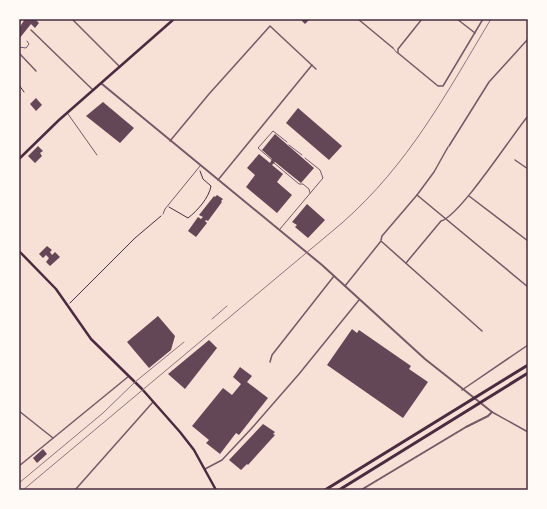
<svg xmlns="http://www.w3.org/2000/svg" width="547" height="509" font-family="Signika,sans-serif">
  <rect width="100%" height="100%" fill="#f7e1d7"/>
  <g fill="#644757">
    <path d="M25 19H35L39 23 35 28 31 24 19 39V28Z"/>
    <path d="M300 19H310L305 24Z"/>
    <path d="M36 98 42 105 36 111 30 104Z"/>
    <path d="M103 102 134 128 120 143 86 116Z"/>
    <path d="M298 108 342 146 329 160 286 123Z"/>
    <path d="M275 134 314 168 301 183 275 162 272 165 283 174 277 182 292 195 277 213 246 187 255 175 247 168 259 154 270 163 272 159 262 150Z"/>
    <path d="M38 146 43 151 40 153 42 156 35 163 28 156Z"/>
    <path d="M217 195 223 199 221 201 222 202 208 221 206 220 205 221 207 223 196 237 188 231 198 217 201 219 203 217 199 215 214 196 215 197Z"/>
    <path d="M307 204 325 220 308 238 295 227 297 225 292 222Z"/>
    <path d="M47 246 52 250 50 252 52 255 55 252 60 257 50 266 46 262 49 258 46 255 43 258 39 254Z"/>
    <path d="M158 316 175 336 171 350 149 368 127 342Z"/>
    <path d="M352 329 357 333 359 330 411 366 409 369 428 382 403 418 327 365Z"/>
    <path d="M209 340 217 348 185 389 168 374Z"/>
    <path d="M240 367 252 376 247 382 268 398 239 435 236 433 220 454 206 443 209 440 192 426 223 388 232 395 241 384 233 377Z"/>
    <path d="M263 424 275 432 273 434 275 435 248 465 247 464 241 470 229 460Z"/>
    <path d="M43 449 47 454 37 463 33 458Z"/>
  </g>
  <g fill="none" stroke-linecap="round" stroke-linejoin="round">
    <g stroke="#4a2c40" stroke-width="1">
      <path d="M19 85 24 92"/>
      <path d="M169 207 188 218C197 211 209 198 211 186L203 179 200 171"/>
      <path d="M70 303 135 238 161 216"/>
    </g>
    <g stroke="#755966" stroke-width="1">
      <path d="M19 25 21 19"/>
      <path d="M19 47 26 48 29 44 27 41"/>
      <path d="M393 48 397 53"/>
      <path d="M68 114 97 155"/>
      <path d="M289 145 302 155"/>
      <path d="M272 160 258 148 273 131 287 142"/>
      <path d="M274 163 299 184H303L309 189 310 193"/>
      <path d="M163 214 165 209 200 166"/>
      <path d="M280 229 323 178 320 170 305 158"/>
    </g>
    <g stroke="#755966" stroke-width="1.5">
      <path d="M72 19 120 67"/>
      <path d="M358 19 393 48"/>
      <path d="M422 19 398 49V53L438 86H443L483 19"/>
      <path d="M457 19 475 33"/>
      <path d="M31 30 93 90"/>
      <path d="M19 53 36 71"/>
      <path d="M19 93 20 95"/>
      <path d="M170 141 209 94 270 26 316 69"/>
      <path d="M449 146 489 82 528 39"/>
      <path d="M448 147 434 172 417 195 528 287"/>
      <path d="M515 160 528 169"/>
      <path d="M218 180 312 65"/>
      <path d="M469 196 528 241"/>
      <path d="M381 240 382 236 417 195"/>
      <path d="M406 263 441 221C460 216 512 135 528 116"/>
      <path d="M345 286 381 241 482 331"/>
      <path d="M270 362 272 355 334 276"/>
      <path d="M462 390 528 345"/>
      <path d="M19 411 53 438"/>
      <path d="M492 412 528 432"/>
      <path d="M19 466 129 376"/>
      <path d="M205 469 222 460 251 429 299 374 359 300"/>
      <path d="M75 490 153 402"/>
    </g>
    <path stroke="#755966" stroke-width="2" d="M102 84 322 265 425 359 492 412 488 416 466 427 361 490"/>
    <path stroke="#4a2c40" stroke-width="2.5" d="M19 251 56 289 91 339 142 389 180 432 194 450 216 490"/>
    <path stroke="#4a2c40" stroke-width="2.5" d="M19 159 59 120 174 19"/>
    <g stroke="#4a2c40" stroke-width="3">
      <path d="M325 490 528 365"/>
      <path d="M339 490 528 373"/>
    </g>
    <g stroke="#8f747c" stroke-width="1">
      <path d="M212 319 227 306"/>
      <path d="M19 483 103 413 135 382 184 342"/>
      <path d="M23 490 342 223C409 164 446 94 491 19"/>
    </g>
  </g>
  <rect width="547" height="509" fill="none" stroke="#fffaf5" stroke-width="40"/>
  <rect x="20" y="20" width="507" height="469" fill="none" stroke="#4a2c40" stroke-width="1.5"/>
</svg>
